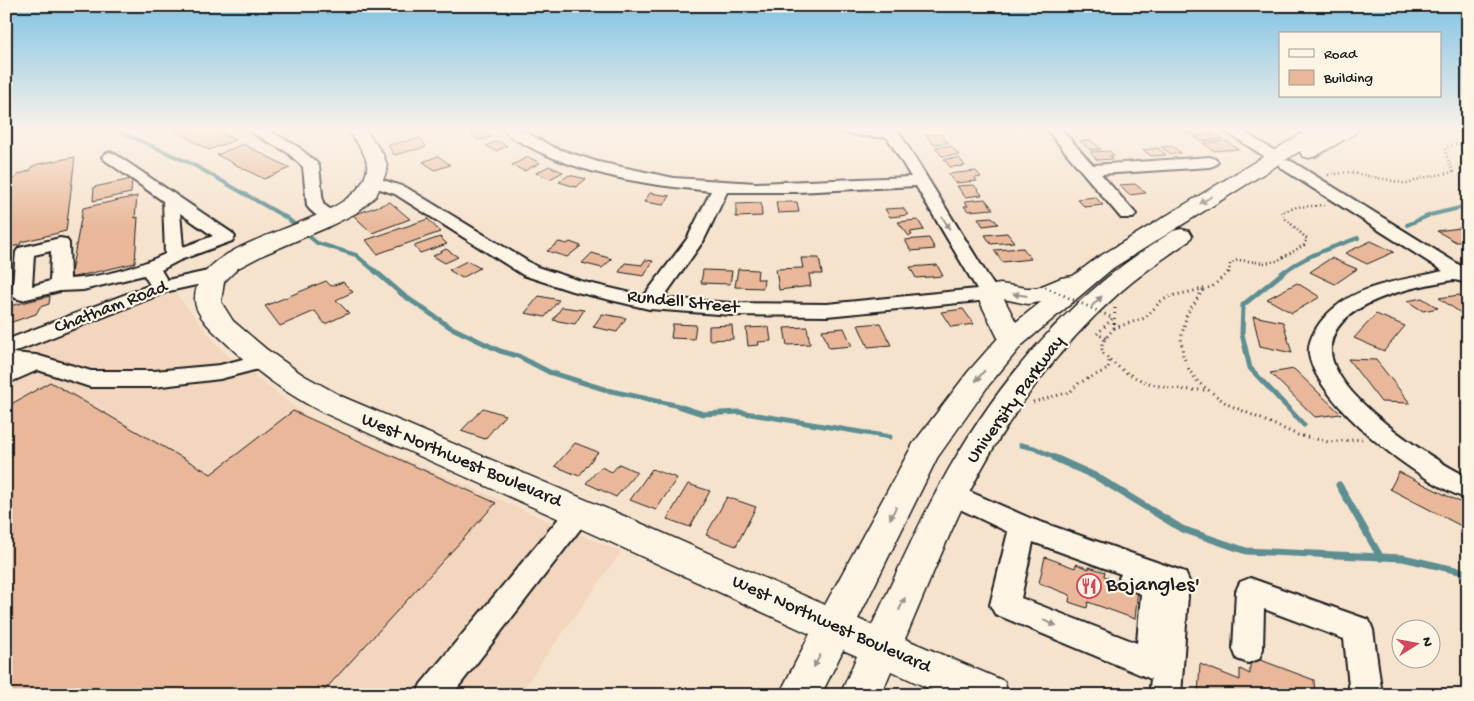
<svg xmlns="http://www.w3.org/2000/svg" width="1474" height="701" font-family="'Gochi Hand',sans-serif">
  <rect width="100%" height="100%" fill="#f6e3ce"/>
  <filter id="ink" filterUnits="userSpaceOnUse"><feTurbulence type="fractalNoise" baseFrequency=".02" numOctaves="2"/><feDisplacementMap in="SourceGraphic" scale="10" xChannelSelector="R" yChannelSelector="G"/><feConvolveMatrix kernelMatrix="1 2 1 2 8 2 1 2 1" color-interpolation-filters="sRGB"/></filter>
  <g filter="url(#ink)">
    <path fill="#f2d6be" d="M174 291 223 352 308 417 621 552 518 695H6V355Z"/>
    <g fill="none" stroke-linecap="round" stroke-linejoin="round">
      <g stroke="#5d8e91" stroke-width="4">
        <path d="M114 129 192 164 287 218 317 243 356 255 377 273"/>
        <path d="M1407 225 1430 215 1468 206"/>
        <path d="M1283 273C1304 256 1333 247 1358 238"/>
      </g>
      <g stroke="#5d8e91" stroke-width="5">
        <path d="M375 271 403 295 450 327 500 351 518 356 549 372 607 390 675 405 703 414 739 412 890 437"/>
        <path d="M1285 271 1243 305 1242 334 1250 368 1304 425"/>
        <path d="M1021 445 1034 448 1058 459"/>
      </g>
      <g stroke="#5d8e91" stroke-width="7">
        <path d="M1055 458 1097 477 1182 529 1246 551 1403 558 1468 573"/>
        <path d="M1339 485 1381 558"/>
      </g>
    </g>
    <g fill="#e9b89a" stroke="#1c1c1c">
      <path d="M172 129H214L235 140 209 150Z"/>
      <path d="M1209 129 1214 133 1191 135 1186 132Z"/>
      <path d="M485 130 491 137 478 140 472 134Z"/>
      <path d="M941 134 948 143 933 144 926 135Z"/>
      <path d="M1218 135 1223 139 1200 141 1194 137Z"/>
      <path d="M421 138 426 147 394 155 388 145Z"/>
      <path d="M1091 140 1101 149 1090 150 1080 141Z"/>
      <path d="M497 141 507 146 496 151 486 146Z"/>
      <path d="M1226 141 1238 149 1214 151 1203 143Z"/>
      <path d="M243 144 290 168 264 179 217 155Z"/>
      <path d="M951 146 959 155 942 156 935 147Z"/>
      <path d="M1172 146 1181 153 1171 154 1161 147Z"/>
      <path d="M1158 148 1166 155 1151 156 1143 150Z"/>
      <path d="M1110 151 1114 156H1110L1113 159 1097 160 1090 152Z"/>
      <path d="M438 156 450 165 435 170 423 162Z"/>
      <path d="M75 157 66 231 21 242 20 245 6 248V181L16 178 17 175 31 170V167L38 164Z"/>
      <path d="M528 157 540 163 524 171 512 165Z"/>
      <path d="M959 158 965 166 950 167 944 159Z"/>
      <path d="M549 166 563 172 550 179 536 173Z"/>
      <path d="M976 171 981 177 975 178 977 181 955 183 948 174Z"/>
      <path d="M569 175 586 179 576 187 559 182Z"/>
      <path d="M132 179 131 193 93 201 94 187Z"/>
      <path d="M1135 184 1146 193 1129 195 1119 185Z"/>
      <path d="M974 185 982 195 965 197 957 186Z"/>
      <path d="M650 193 670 196 664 205 644 202Z"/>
      <path d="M137 196 135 218 138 217 135 263 70 278 83 208Z"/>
      <path d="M1095 197 1103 205 1085 207 1077 199Z"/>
      <path d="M985 199 993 209 968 211 964 206H968L965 201Z"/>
      <path d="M390 202 410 219 372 233 353 215Z"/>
      <path d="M776 202H797L799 212 778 213Z"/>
      <path d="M761 203 762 216 736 217V204Z"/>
      <path d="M903 208 908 215 890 217 885 209Z"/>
      <path d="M992 217 998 224 983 226 978 218Z"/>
      <path d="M428 219 440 232 377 254 366 240Z"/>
      <path d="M918 220 924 230 910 232 912 235 909 236 898 222Z"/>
      <path d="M1468 227V241L1456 242 1437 231Z"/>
      <path d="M1007 233 1014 242 991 244 985 235Z"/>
      <path d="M440 237 447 244 420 253 414 246Z"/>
      <path d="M929 238 935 249 911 251 905 240Z"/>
      <path d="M1371 241 1394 252 1367 264 1345 253Z"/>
      <path d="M559 242 567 244 570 242 581 246 567 257 547 251Z"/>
      <path d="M1023 248 1031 259 1002 262 994 250Z"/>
      <path d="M446 249 458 257 445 263 433 256Z"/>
      <path d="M592 253 612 259 602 268 582 263Z"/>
      <path d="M801 258H819L822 274H809L811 286 779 290 776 269 803 268Z"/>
      <path d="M1331 258 1357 269 1335 284 1310 272Z"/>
      <path d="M645 260 653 261 644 276 619 272 625 263 642 265Z"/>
      <path d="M467 261 480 268 462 278 449 270Z"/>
      <path d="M937 265 943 276 916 278 910 267Z"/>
      <path d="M738 269 758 270 757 279H764L763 288 735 287Z"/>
      <path d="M703 270 732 271 730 284 701 283Z"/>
      <path d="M326 281 331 286 343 282 353 292 336 300 349 313 325 324 315 311 280 326 265 306Z"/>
      <path d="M1297 283 1320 297 1292 313 1267 299Z"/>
      <path d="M1459 295 1468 301V318L1439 298Z"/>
      <path d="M50 296 49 304 40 307 36 314 6 324V307Z"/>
      <path d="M539 296 559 300 545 317 525 313Z"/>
      <path d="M1422 298 1438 308 1423 311 1407 301Z"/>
      <path d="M562 307 584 310 575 324 553 320Z"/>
      <path d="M963 309 974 324 951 327 941 312Z"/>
      <path d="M602 314 626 318 617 332 593 327Z"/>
      <path d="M1376 314 1405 326 1384 351 1354 338Z"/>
      <path d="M1253 316 1283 322 1292 353 1260 346Z"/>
      <path d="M880 323 891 345 868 347 858 325Z"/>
      <path d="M673 324 696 325 694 339 671 338Z"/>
      <path d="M732 325 733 339 709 340V326Z"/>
      <path d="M769 327 771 341 758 342 759 345 748 346 746 328Z"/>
      <path d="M807 327 810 344 787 345 784 328Z"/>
      <path d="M844 328 852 346 829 348 822 330Z"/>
      <path d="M1348 359 1376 360 1410 403 1381 402Z"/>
      <path d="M1294 369 1341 414 1315 417 1270 373Z"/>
      <path d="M50 382 211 474 293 411 496 503 320 695H6V407Z"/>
      <path d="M483 408 505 415 485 439 461 431Z"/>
      <path d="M575 443 598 452 579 476 555 466Z"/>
      <path d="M619 464 637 472 616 497 586 483 601 467 612 472Z"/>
      <path d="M652 469 677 478 656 510 630 500Z"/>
      <path d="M1399 472 1468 506 1467 529 1390 489Z"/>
      <path d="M688 484 710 491 690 527 667 519Z"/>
      <path d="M727 497 756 507 736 546 706 535Z"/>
      <path d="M1045 557 1075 568 1076 564 1089 569V567L1105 572 1104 576 1138 589 1135 619 1088 602 1087 608 1069 602 1070 595 1039 583Z"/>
      <path d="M1250 656 1314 680 1315 695H1198L1200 664 1240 680V669L1250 674Z"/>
    </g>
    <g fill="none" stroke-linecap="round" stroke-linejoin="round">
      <defs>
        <g id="minor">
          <path d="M248 129H266L297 146 317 163 319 166 323 204 341 217 338 221C327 223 313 215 307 206L303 167 287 152 250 132Z"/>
          <path d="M503 129H520L555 148 598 162 674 178 756 183 911 177 887 137C872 137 856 136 841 132L839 129H897L999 294 996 298 989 300 827 316 732 315 649 309 572 291 523 275 395 194 368 185 366 182 368 179 374 177 407 188 537 267 584 282 644 296 687 239 711 191C649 185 584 176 528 146 520 142 508 137 503 129ZM916 186 977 289 827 304 732 303 663 298 704 240 727 192H797Z"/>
          <path d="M1046 129H1061L1093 165 1210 157 1215 159 1218 162 1215 165 1210 167 1101 174 1136 214 1133 218H1121Z"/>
          <path d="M1222 129H1239L1280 154 1283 157 1280 160H1270Z"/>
          <path d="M110 152 115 154 232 233 235 237 232 241 180 260 161 270 167 280 217 269 224 271 226 275 224 279 169 291 12 353 36 355 91 371H154L220 365 262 354 270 356 273 361 270 366 220 379 154 387H90L38 370 6 384V340L150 285 144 275 83 290 60 291 22 300 15 298 12 294 16 252 19 248 60 238 66 239 69 243 70 279C101 277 136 268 165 254L163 201 105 160 102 157 105 154ZM180 213 213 236 183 247ZM51 251 50 281 32 286 34 255Z"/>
          <path d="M1287 160 1293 162 1461 266 1468 264V282C1462 283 1458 280 1453 280 1417 286 1329 302 1331 351 1332 395 1431 459 1468 477V499C1422 484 1317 405 1309 354 1307 338 1321 319 1333 309 1362 283 1407 280 1443 271L1281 168 1279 165 1281 162Z"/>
          <path d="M952 484 1032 519 1185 572 1189 581 1181 695H1149L1151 679 995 614 990 605 1008 532 943 501 939 494 943 487ZM1033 542 1121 574 1119 578 1123 587 1141 594 1137 643 1021 598Z"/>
          <path d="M579 501 588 505 592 512 588 519 452 695H416L421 684 570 505Z"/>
          <path d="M1250 578 1369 620 1373 630 1382 695H1350L1344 639 1264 609 1263 649 1259 659 1248 663 1237 659 1233 649 1236 591 1240 582Z"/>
        </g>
        <path id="major" d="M347 129H365L383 154 387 165V170L376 196 356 213 328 227 265 254 238 268 224 282 221 302 233 321 266 349 303 375 343 397 631 519 825 605 913 444 968 372 998 338 976 294 982 287 1000 284 1027 288H1037L1061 278 1073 276 1097 258 1309 129H1331L1329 133 1335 129H1358L1356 133 1316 156 1309 158 1302 156 1300 151 1113 268 1022 345 988 386 937 458 858 619 872 625C895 578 915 530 940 485 981 409 1036 337 1102 282 1124 263 1149 247 1173 231L1181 229 1189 231 1192 236 1189 241C1165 257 1141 274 1119 293 1057 348 1006 419 969 493 946 540 926 590 905 639L1004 681 1009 695H943L891 671 881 695H840L857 656 843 650 821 695H779L810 634 606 540 322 412C287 394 252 369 224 341 214 332 196 316 195 301 192 231 359 230 367 169 369 155 354 140 347 129ZM1004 299 1027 304 1041 302 1016 322Z"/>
      </defs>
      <use href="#minor" stroke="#1c1c1c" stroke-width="4"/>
      <use href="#major" stroke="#1c1c1c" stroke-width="3"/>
      <g stroke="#1c1c1c" stroke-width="2.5" stroke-dasharray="1 3" stroke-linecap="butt">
        <path d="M1255 130 1272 129"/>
        <path d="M1328 175 1349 172 1408 184 1422 178 1453 172 1446 154V147L1456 144 1468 145"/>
        <path d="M1229 273 1230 264 1238 260 1265 263 1277 261 1304 245 1307 239 1286 219 1281 212 1297 207 1324 205"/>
      </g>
      <g stroke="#1c1c1c" stroke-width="3" stroke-dasharray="1 4" stroke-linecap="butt">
        <path d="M1203 290 1187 314 1181 338 1183 355 1189 370 1199 383 1227 404 1298 435 1329 442 1362 439"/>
        <path d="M1115 308 1114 328 1102 343V352C1131 384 1166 391 1208 390"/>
        <path d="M1114 328 1145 318 1161 301 1171 296 1212 287 1229 271"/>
        <path d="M1106 338 1097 334 1113 318"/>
        <path d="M1033 402 1070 392 1079 383 1108 369 1109 361"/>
      </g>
      <use href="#minor" fill="#fcf5e5" fill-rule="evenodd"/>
      <use href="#major" fill="#fcf5e5" fill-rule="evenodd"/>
      <path stroke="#1c1c1c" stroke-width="3" stroke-dasharray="1 4" stroke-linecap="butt" d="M1041 285 1113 318"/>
    </g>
    <defs><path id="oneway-solid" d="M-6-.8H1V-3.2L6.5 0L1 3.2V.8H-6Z" transform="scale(1.25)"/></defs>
    <g fill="#97938b">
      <use href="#oneway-solid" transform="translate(1206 200) rotate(148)"/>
      <use href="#oneway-solid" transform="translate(946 223) rotate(59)"/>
      <use href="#oneway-solid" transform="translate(1020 295) rotate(-172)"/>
      <use href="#oneway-solid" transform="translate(1097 301) rotate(-45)"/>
      <use href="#oneway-solid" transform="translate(980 376) rotate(130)"/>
      <use href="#oneway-solid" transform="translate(893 513) rotate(117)"/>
      <use href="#oneway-solid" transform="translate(902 604) rotate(-65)"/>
      <use href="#oneway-solid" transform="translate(1050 623) rotate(22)"/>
      <use href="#oneway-solid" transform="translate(817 661) rotate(118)"/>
    </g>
  </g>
  <linearGradient id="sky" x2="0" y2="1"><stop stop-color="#81c3e4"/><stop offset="0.57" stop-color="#fbf2e9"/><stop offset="1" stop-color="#fbf2e9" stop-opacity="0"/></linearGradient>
  <rect width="1474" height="227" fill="url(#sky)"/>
  <defs>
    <symbol id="restaurant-ring" viewBox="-11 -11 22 22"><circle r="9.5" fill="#fcf5e5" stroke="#d1495b" stroke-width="1.5"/><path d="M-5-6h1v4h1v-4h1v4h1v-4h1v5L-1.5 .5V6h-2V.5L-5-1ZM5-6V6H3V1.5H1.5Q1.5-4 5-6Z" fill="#d1495b"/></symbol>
  </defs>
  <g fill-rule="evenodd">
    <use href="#restaurant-ring" x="1075" y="572" width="28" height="28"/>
  </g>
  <g text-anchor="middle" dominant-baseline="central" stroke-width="4.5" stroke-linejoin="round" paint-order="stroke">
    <g font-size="19" fill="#1c1c1c" stroke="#fcf5e5">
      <text transform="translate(683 303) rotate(6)">Rundell Street</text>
      <text transform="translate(111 308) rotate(-21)">Chatham Road</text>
      <text transform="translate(1016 400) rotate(-54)">University Parkway</text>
      <text transform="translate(461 461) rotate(23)">West Northwest Boulevard</text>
      <text transform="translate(831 625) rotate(24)">West Northwest Boulevard</text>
    </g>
    <g font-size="22" fill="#1c1c1c" stroke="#fcf5e5" text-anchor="start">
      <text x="1106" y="586">Bojangles'</text>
    </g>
  </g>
  <rect width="1474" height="701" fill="none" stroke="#fcf5e5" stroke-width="25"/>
  <rect x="12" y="12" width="1449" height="676" fill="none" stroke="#1c1c1c" stroke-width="2" filter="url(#ink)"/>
  <rect x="1279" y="32" width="162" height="65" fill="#fcf5e5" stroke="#a29e95"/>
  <rect x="1289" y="49" width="25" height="8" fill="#fcf5e5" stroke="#a29e95"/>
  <text x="1324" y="58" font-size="15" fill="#1c1c1c">Road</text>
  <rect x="1289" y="70" width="25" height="15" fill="#e9b89a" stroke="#a29e95"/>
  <text x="1324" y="82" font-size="15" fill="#1c1c1c">Building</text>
  <g transform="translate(1416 644) rotate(79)"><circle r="24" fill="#fcf5e5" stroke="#a29e95"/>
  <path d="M0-4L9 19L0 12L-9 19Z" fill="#d1495b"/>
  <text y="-8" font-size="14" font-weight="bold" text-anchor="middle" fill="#1c1c1c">N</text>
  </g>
</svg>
